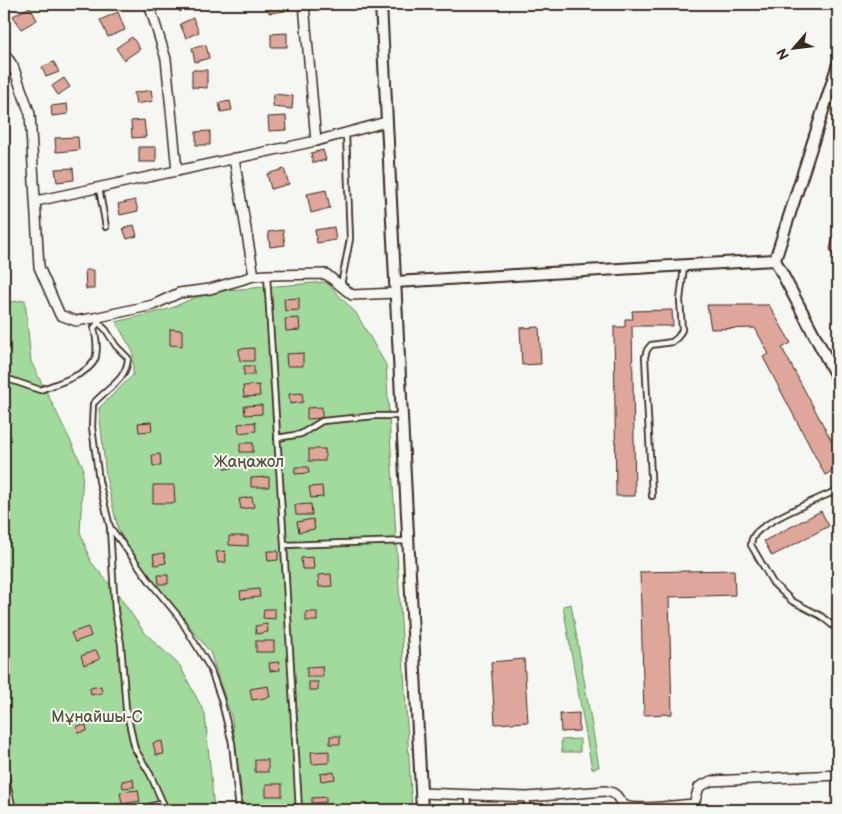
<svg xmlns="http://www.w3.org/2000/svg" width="842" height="814" font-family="'Balsamiq Sans',sans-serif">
  <rect width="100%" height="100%" fill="#f6f6f2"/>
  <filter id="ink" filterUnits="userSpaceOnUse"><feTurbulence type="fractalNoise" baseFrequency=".02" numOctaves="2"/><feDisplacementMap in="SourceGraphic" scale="10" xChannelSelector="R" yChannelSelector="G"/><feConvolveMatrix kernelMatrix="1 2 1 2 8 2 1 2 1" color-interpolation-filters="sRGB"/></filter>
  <g filter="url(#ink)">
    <path fill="#efded8" d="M609 804V810H534Z"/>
    <g fill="#a2da9e" stroke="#6e825e">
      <path d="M326 282 356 313 386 365 412 810H242V797L232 719 210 652 132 554 118 529 106 477 99 408 133 375V352L116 322 169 309 194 298 228 290Z"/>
      <path d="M25 300 31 362 55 409 83 467 80 532 91 562 117 593 144 632 180 666 205 714 214 810H4V303Z"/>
      <path d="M571 604 599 767 592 769 563 606Z"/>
      <path d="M580 739V752H562L561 740Z"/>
    </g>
    <g fill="#dfa69b" stroke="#3b2a1e">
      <path d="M175 4H193L180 12Z"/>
      <path d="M267 4H284L285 11 269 13Z"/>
      <path d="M30 7 37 20 21 29 13 16Z"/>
      <path d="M118 12 125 30 108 37 100 20Z"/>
      <path d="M193 18 199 32 186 38 180 24Z"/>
      <path d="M287 33V47H271V34Z"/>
      <path d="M132 37 140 49 124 60 116 48Z"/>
      <path d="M206 45 209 58 195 62 192 48Z"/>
      <path d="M54 62 59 72 46 77 42 67Z"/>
      <path d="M192 70H207V88L192 87Z"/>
      <path d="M64 78 70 87 58 95 52 86Z"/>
      <path d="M151 90 153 101 136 104 134 93Z"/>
      <path d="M274 94 293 96 292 109 273 107Z"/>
      <path d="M230 101 232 110 221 112 219 103Z"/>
      <path d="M67 104 68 114 52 116 51 106Z"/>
      <path d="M286 116 287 130 269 131 268 117Z"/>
      <path d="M144 120 146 137 132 138 131 121Z"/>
      <path d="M210 131V145H196V132Z"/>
      <path d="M78 137 79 150 56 152 55 138Z"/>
      <rect x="139" y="147" width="17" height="15"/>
      <path d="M323 150 326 160 313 163 311 153Z"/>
      <path d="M73 168 74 180 57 182 55 169Z"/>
      <path d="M284 169 289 184 271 189 267 174Z"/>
      <path d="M326 190 330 208 311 213 307 194Z"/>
      <path d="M135 200 138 211 120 215 118 204Z"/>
      <path d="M838 219V265L830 249Z"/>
      <path d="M134 225 137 236 127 239 123 228Z"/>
      <path d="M334 227 336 240 317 243 315 230Z"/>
      <path d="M283 230 285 245 270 247 268 232Z"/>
      <path d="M85 270H94V289H86Z"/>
      <path d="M299 298V310L285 311 284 299Z"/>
      <path d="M707 305H769L791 343 782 348 838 453V468L825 475 763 357 769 354 755 328 711 329Z"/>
      <path d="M672 310 673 326H632L635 496H616L614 327H625V319H633L632 311Z"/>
      <path d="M299 318 300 330 286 331 285 319Z"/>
      <path d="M539 327 541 364 522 365 520 328Z"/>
      <path d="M170 329 182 330V346L170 345Z"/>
      <path d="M254 348V361H240L239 349Z"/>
      <path d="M303 353V366H287L286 354Z"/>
      <rect x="244" y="366" width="10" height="9"/>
      <path d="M259 385 260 396 244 397 243 386Z"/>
      <path d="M302 393 303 402 290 404 289 394Z"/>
      <path d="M262 405V414L245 415 244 406Z"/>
      <path d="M322 407V418L307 419V408Z"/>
      <path d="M151 422 152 431 139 432 138 423Z"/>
      <path d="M255 422 256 431 239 433 238 424Z"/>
      <rect x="240" y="443" width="13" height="9"/>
      <rect x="309" y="449" width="16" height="12"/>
      <path d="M160 454 161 466H153L152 455Z"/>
      <path d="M240 458 242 466 225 469 224 460Z"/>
      <path d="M295 467H308L309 473 295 474Z"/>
      <path d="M269 477V487H251V478Z"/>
      <path d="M153 485H174L175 503H153Z"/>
      <path d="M322 486 323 497 311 498 309 487Z"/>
      <path d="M252 497 254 507 241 509 239 499Z"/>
      <path d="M311 504 312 515H296L295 505Z"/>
      <path d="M821 511 829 526 772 556 764 541Z"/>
      <path d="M313 519 315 529 299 532 297 522Z"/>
      <path d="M229 536H248V546L229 545Z"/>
      <path d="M225 551 226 562 218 563 216 552Z"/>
      <path d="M267 551H278V560L268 561Z"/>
      <path d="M164 553 166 563 155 565 153 555Z"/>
      <path d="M313 557 314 569H302L301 558Z"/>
      <path d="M734 570 735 595 669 597 672 714 644 715 640 572Z"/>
      <path d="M331 574 332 586 319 587 318 575Z"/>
      <path d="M158 575H168V584H159Z"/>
      <path d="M259 589 260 597 241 599 240 591Z"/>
      <path d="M264 609H275V619L263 618Z"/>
      <rect x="306" y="612" width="11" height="9"/>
      <path d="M267 624 268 632 256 634 255 626Z"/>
      <path d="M88 627 91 636 75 642 71 633Z"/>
      <rect x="256" y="641" width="18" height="11"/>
      <path d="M96 650 100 659 84 665 81 656Z"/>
      <path d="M524 659 528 722 495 724 491 662Z"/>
      <path d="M279 662 280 670 270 671 269 663Z"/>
      <path d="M322 666 323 677H307V667Z"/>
      <rect x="309" y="682" width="9" height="8"/>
      <path d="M101 686 102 693 91 695 90 688Z"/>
      <path d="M268 686 270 697 252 700 250 689Z"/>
      <path d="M579 713V731L561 732 560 714Z"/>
      <path d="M86 725 87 731 78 733 77 726Z"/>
      <rect x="330" y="736" width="10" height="8"/>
      <path d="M162 741 164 754 156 755 153 743Z"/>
      <path d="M329 751V763L312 764 311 752Z"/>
      <rect x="255" y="760" width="13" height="12"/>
      <path d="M334 772 335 779 321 781 320 774Z"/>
      <path d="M133 779 134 787 123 788 122 781Z"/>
      <rect x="266" y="784" width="16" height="12"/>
      <path d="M138 790 140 801 122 804 120 792Z"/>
      <path d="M326 797V802L312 803V798Z"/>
      <path d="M331 804V810H314V805Z"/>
    </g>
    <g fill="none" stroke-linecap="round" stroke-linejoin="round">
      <defs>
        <g id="service">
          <path d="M99 188 106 227"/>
          <path d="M267 275 284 545 299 810"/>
          <path d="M341 285 350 239 346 133"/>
          <path d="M95 319 106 330 116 346 128 358C127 380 107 388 93 404L92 427 99 481 110 527 151 583 179 617 210 668 221 699 232 743 239 810"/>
          <path d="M4 381 11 380 40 390C55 384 93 374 96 356 98 346 96 337 94 328L99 322"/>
          <path d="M277 438 301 434 322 421 375 416H401"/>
          <path d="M838 490C818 499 768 519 755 534 752 538 751 541 751 545L773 583 792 601 821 616 838 630"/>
          <path d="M652 496 645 357 647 350 651 345 672 342 678 337 682 330 680 300 684 266"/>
          <path d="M110 529 115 611 121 644 126 709 135 749 150 774 166 810"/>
          <path d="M284 545 408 541"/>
          <path d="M4 769 13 810"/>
          <path d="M468 795 469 810"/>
          <path d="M527 797V810"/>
          <path d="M136 810 163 803"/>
        </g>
        <g id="minor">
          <path d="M149 4 166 59 177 171"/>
          <path d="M304 4 316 141"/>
          <path d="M4 53 13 66 30 114 39 267 60 315 76 321 94 318 153 305 179 293 210 289 254 276 267 275 326 274 352 295 396 293"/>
          <path d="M234 158 254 276"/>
          <path d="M36 201 316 141 386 122"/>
          <path d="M421 793 527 797 605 791C621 793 616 801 626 806 639 811 679 805 694 804L699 787 711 781 838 775"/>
        </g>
        <g id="tertiary">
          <path d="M381 4 422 810"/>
          <path d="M838 64 775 260 838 380"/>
          <path d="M395 282 775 260"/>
        </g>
      </defs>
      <use href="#service" stroke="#3b2a1e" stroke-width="8"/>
      <use href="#minor" stroke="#3b2a1e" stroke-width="12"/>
      <use href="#tertiary" stroke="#3b2a1e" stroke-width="14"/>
      <use href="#service" stroke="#f6f6f2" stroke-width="4.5"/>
      <use href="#minor" stroke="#f6f6f2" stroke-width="9"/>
      <use href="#tertiary" stroke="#f6f6f2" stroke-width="10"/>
    </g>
  </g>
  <g text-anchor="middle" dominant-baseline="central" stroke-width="4" stroke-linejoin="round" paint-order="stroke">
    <g font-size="16" fill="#55563e" stroke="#f6f6f2">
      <text x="249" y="462">Жаңажол</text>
      <text x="97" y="717">Мұнайшы-С</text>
    </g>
  </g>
  <rect width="842" height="814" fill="none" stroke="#f6f6f2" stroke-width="20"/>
  <rect x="10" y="10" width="822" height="794" fill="none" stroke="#3b2a1e" stroke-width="2" filter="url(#ink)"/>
  <g transform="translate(794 48) rotate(242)" stroke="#f6f6f2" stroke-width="4" paint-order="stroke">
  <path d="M0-4L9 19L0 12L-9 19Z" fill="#3b2a1e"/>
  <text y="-8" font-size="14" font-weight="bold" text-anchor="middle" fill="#3b2a1e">N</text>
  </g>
</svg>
